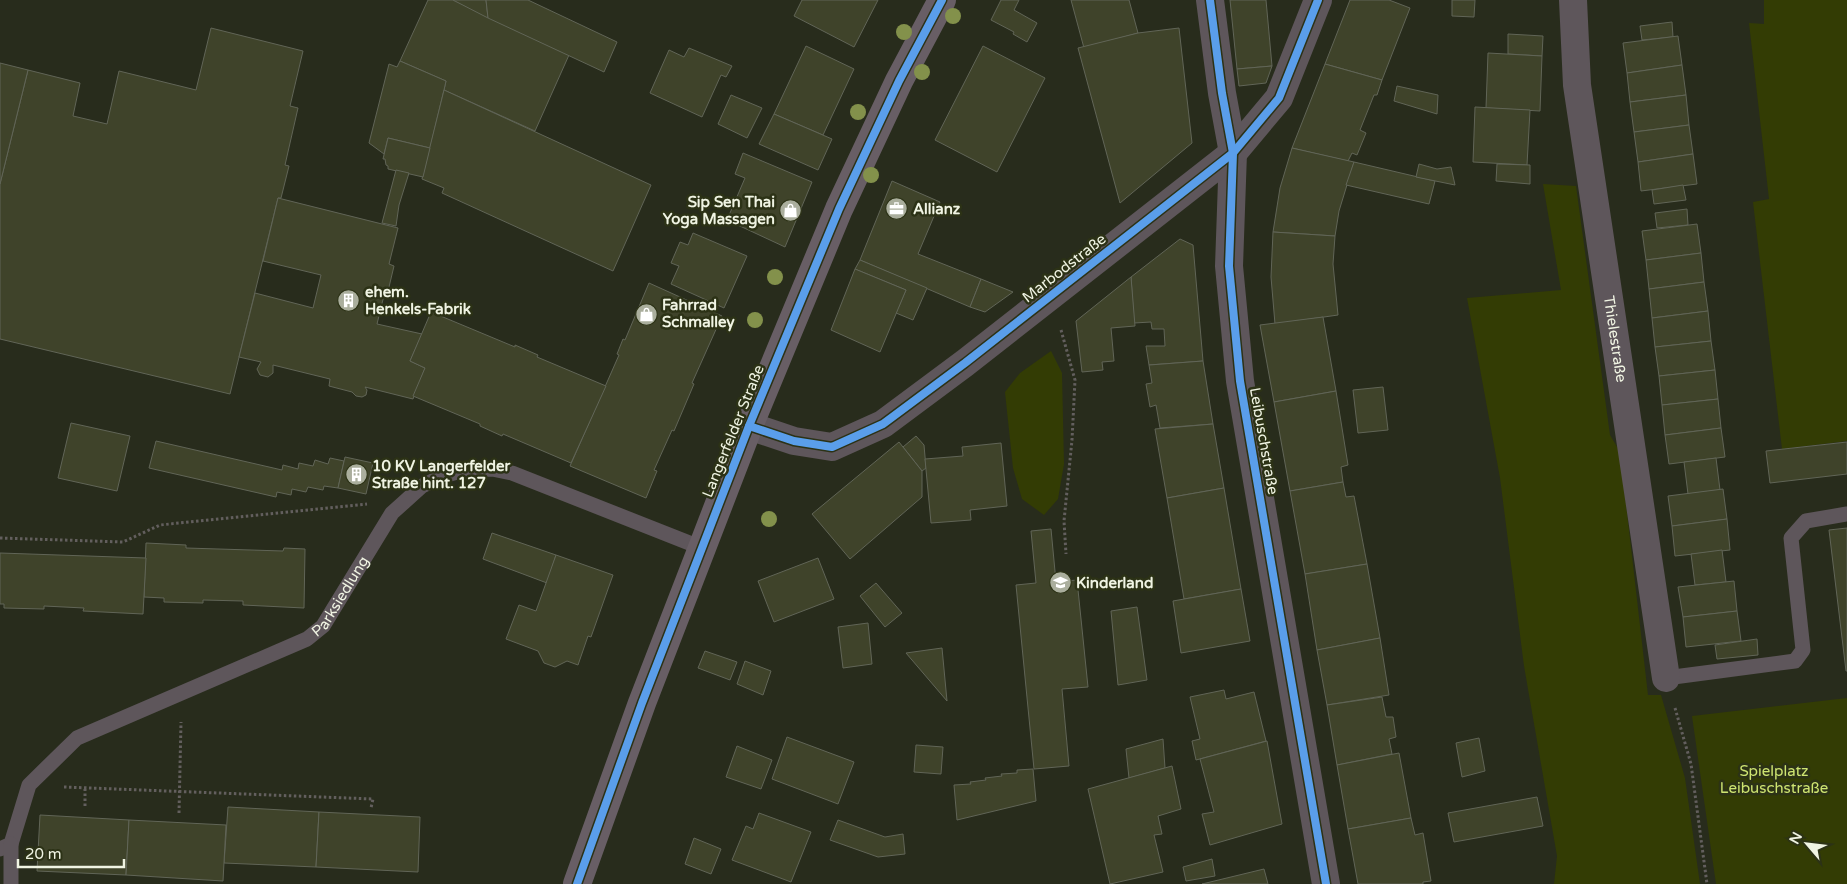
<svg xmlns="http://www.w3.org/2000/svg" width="1847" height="884" font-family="'Varela Round',sans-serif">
  <rect width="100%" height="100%" fill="#282c1c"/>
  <g fill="#333c04">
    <path d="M1764 0H1847V441L1782 449 1753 202 1769 199 1749 23 1764 24Z"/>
    <path d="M1543 184 1576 186 1610 435 1620 452 1648 695H1661L1685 778 1700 884H1554L1557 856 1524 666 1500 478 1467 298 1561 290Z"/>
    <path d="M1051 351 1062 373 1064 464 1058 499 1044 515 1022 499 1013 468 1005 392 1020 373Z"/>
    <path d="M1847 698V884H1716L1692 716Z"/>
  </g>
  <g fill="#3f432a" stroke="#616557">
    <path d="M428 0H453L569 55 535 131 444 90 446 81 400 61Z"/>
    <path d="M453 0H486L488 18Z"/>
    <path d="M486 0H528L617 42 604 72 488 18Z"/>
    <path d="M802 0H878L854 47 794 16Z"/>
    <path d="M1001 0H1019L1014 10 1037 23 1027 42 1013 34 1014 32 991 20Z"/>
    <path d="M1071 0H1129L1138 33 1084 48Z"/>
    <path d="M1230 0H1266L1272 66 1237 69Z"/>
    <path d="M1350 0H1389L1410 8 1382 80 1325 64Z"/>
    <path d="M1452 0H1475L1474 17 1452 16Z"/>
    <path d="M1672 22 1673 37 1642 40 1640 26Z"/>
    <path d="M211 28 303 51 290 106 298 108 285 165 289 166 281 198H278L230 394 0 339V184L28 70 80 83 73 116 107 124 119 71 196 90Z"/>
    <path d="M1179 28 1192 143 1120 203 1078 48 1138 33Z"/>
    <path d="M1508 34 1543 36 1542 56 1508 54Z"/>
    <path d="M1678 36 1682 65 1627 73 1623 43Z"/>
    <path d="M806 46 854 69 823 135 774 114Z"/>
    <path d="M983 46 1045 78 997 172 935 140Z"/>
    <path d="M689 48 732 66 726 77 721 75 702 117 650 93 669 50 684 57Z"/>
    <path d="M1488 53 1542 56 1540 111 1486 108Z"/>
    <path d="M400 61 446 81 444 90 430 148 388 138 384 154 369 143 389 64 397 67Z"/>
    <path d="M0 63 28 70 0 184Z"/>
    <path d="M1325 64 1382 80 1377 95H1374L1360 130 1366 133 1357 155 1352 153 1348 161 1292 148Z"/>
    <path d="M1682 65 1686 95 1630 102 1627 73Z"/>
    <path d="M1272 66 1266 83 1239 86 1237 69Z"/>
    <path d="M1397 86 1438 95 1437 114 1394 101Z"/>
    <path d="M444 90 651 185 613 271 442 193 444 188 422 179Z"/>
    <path d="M731 95 762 108 747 138 718 124Z"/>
    <path d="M1686 95 1689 125 1634 132 1630 102Z"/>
    <path d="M1475 107 1530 110 1527 165 1473 162Z"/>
    <path d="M774 114 832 139 818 170 759 144Z"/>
    <path d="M1689 125 1693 154 1638 162 1634 132Z"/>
    <path d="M388 138 430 148 423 177 388 169V166L386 165 385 159H383Z"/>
    <path d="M1292 148 1354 162 1339 211 1335 236 1273 232 1280 188Z"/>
    <path d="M743 153 812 182 785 247 727 220 745 178 735 174Z"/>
    <path d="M1693 154 1697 184 1641 191 1638 162Z"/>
    <path d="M1354 162 1435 181 1429 204 1346 185Z"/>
    <path d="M1419 164 1437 169 1451 167 1455 185 1416 177Z"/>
    <path d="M1497 164 1530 165V184L1496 181Z"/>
    <path d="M396 170 409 173 399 205 396 226 382 223Z"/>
    <path d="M892 181 940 202 918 254 981 279 970 307 860 260Z"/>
    <path d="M1683 185 1686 200 1654 204 1652 190Z"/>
    <path d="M278 198 398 228 389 264 394 266 389 287H386L377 324 422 334 410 361 425 368 413 399 365 387 367 390 366 395 362 397 356 396 352 392 329 386 330 379 273 365V373L268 377 260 375 257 369 261 362 239 357 255 293 313 308 321 275 263 261Z"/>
    <path d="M1687 209 1688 225 1657 228 1655 213Z"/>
    <path d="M1697 224 1701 253 1646 260 1642 231Z"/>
    <path d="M1273 232 1335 236 1333 264 1338 315 1275 324 1271 277Z"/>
    <path d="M693 233 747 256 724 308 671 284 679 266 671 263 680 242 688 245Z"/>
    <path d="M1180 239 1193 245 1203 361 1149 365 1146 346H1165L1164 329H1152L1151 322 1134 323 1131 277Z"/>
    <path d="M1701 253 1704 282 1649 289 1646 260Z"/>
    <path d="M860 260 927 288 913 320 896 313 906 290 855 269Z"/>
    <path d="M855 269 906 290 880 352 831 330Z"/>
    <path d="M1131 277 1135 326 1111 328 1114 361 1102 362 1103 370 1082 372 1076 321Z"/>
    <path d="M981 279 1013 292 985 312 970 307Z"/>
    <path d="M1704 282 1708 311 1652 318 1649 289Z"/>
    <path d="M649 283 722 316 692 383 694 384 674 431 672 430 654 470 657 471 646 498 570 466 619 355 617 354 623 339 625 340Z"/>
    <path d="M1708 311 1711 341 1655 347 1652 318Z"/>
    <path d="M431 312 515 347V345L538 355 537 357 606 386 571 463 503 434 502 436 480 426V424L413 396 425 368 410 361Z"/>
    <path d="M1323 317 1336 391 1274 402 1260 325Z"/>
    <path d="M1711 341 1715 370 1659 376 1655 347Z"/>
    <path d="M1203 361 1213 424 1160 428 1156 405 1150 407 1146 384 1152 383 1149 365Z"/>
    <path d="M1715 370 1718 399 1662 405 1659 376Z"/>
    <path d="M1383 387 1388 430 1358 433 1353 390Z"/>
    <path d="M1336 391 1348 465 1341 467 1343 482 1290 491 1274 402Z"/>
    <path d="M1718 399 1721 428 1665 435 1662 405Z"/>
    <path d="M71 423 130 436 117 491 58 478Z"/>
    <path d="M1213 424 1224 488 1167 498 1155 429Z"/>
    <path d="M1721 428 1725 457 1669 464 1665 435Z"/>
    <path d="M916 436 924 445 926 468 922 471 903 447Z"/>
    <path d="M156 441 282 470 283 465 298 469 299 463 313 466 315 460 328 464 330 458 344 461 338 488 324 486 323 490 308 487 306 492 292 489 291 495 277 492 276 497 149 468Z"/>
    <path d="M899 442 922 471V497L850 559 812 514Z"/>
    <path d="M1847 442V474L1770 483 1766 451Z"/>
    <path d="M1001 443 1007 506 970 510 971 520 931 523 925 459 963 456 962 447Z"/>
    <path d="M345 457 373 463 366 494 338 488Z"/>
    <path d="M1716 458 1720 490 1688 494 1684 462Z"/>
    <path d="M1343 482 1346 497 1354 496 1367 564 1305 574 1290 491Z"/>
    <path d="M1224 488 1241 589 1184 599 1167 498Z"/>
    <path d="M1723 489 1727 519 1672 526 1668 496Z"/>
    <path d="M1727 519 1730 550 1675 556 1672 526Z"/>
    <path d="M1847 528V671H1846L1829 530Z"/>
    <path d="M1051 529 1056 582 1077 580 1088 687 1062 689 1069 766 1034 769 1016 585 1036 583 1031 531Z"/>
    <path d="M492 533 556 555 547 583 483 559Z"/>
    <path d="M146 543 186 545V548L283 551 284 548 305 549 304 608 243 605V601L203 600V603L164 602V598L144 597Z"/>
    <path d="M1722 550 1726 582 1695 585 1691 554Z"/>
    <path d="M0 553 146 558 143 614 83 611 84 608 44 606V609L4 608V604H0Z"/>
    <path d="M556 555 613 575 591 637 588 636 578 665 567 661 555 667 544 663 538 651 506 639 519 605 536 611Z"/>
    <path d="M818 558 834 599 774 622 758 581Z"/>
    <path d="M1367 564 1380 638 1317 650 1305 574Z"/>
    <path d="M1734 581 1737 611 1683 617 1678 587Z"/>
    <path d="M876 583 902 613 885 627 860 596Z"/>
    <path d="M1241 589 1250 641 1181 653 1173 601Z"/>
    <path d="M1137 607 1147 680 1118 685 1111 611Z"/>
    <path d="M1737 611 1741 641 1686 647 1683 617Z"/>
    <path d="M868 623 872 664 843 668 838 627Z"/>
    <path d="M1380 638 1389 695 1327 705 1317 650Z"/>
    <path d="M1757 639 1758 655 1717 659 1715 645Z"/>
    <path d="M942 648 947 701 906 653Z"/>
    <path d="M705 651 737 662 730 680 698 668Z"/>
    <path d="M745 661 771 671 763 695 737 684Z"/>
    <path d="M1224 690 1226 699 1254 692 1266 741 1196 760 1192 741 1200 739 1190 697Z"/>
    <path d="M1382 697 1386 717H1393L1396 737 1389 739 1392 754 1337 765 1327 705Z"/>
    <path d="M787 737 854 762 838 804 772 779Z"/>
    <path d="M1479 738 1485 771 1462 777 1456 743Z"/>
    <path d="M1163 739 1165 768 1129 778 1126 749Z"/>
    <path d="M1267 741 1282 824 1210 845 1202 814 1214 812 1200 759Z"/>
    <path d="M916 745 943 747 941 774 914 772Z"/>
    <path d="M737 746 772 760 761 789 726 777Z"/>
    <path d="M1399 753 1411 818 1348 829 1337 765Z"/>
    <path d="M1172 766 1181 809 1158 816 1162 834 1154 835 1163 872 1110 884 1088 789Z"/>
    <path d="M1033 769 1036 801 957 820 954 785 971 784 970 782 986 780 985 778 1002 776 1001 774 1017 773V770Z"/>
    <path d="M1537 797 1543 826 1454 842 1448 813Z"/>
    <path d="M228 807 319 812 316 867 224 863Z"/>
    <path d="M319 812 420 817 418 872 316 867Z"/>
    <path d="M759 813 811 832 791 882 732 860 746 826 753 829Z"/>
    <path d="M40 815 129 820 126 875 37 871Z"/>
    <path d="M1411 818 1415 835 1423 833 1431 881 1423 882V884H1358L1348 829Z"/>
    <path d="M129 820 226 825 223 881 126 875Z"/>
    <path d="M838 820 885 837 903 834 905 854 878 857 830 840Z"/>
    <path d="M694 838 721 849 711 874 685 864Z"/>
    <path d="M1212 859 1215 876 1186 881 1183 867Z"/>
    <path d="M1264 869 1268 884H1202Z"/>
  </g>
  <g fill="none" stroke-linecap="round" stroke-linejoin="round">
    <g stroke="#635f5e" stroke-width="3" stroke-dasharray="2.5 2.5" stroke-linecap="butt">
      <path d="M1061 330 1075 380 1072 440 1064 521 1066 554"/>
      <path d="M0 538 123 542 160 525 367 504"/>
      <path d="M1675 708 1691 764 1707 884"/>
      <path d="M64 787 373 799 371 808"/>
      <path d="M85 806V789"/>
      <path d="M179 813 181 722"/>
    </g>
    <g stroke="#5e565b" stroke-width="15">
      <path d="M1666 678 1795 661 1803 650 1791 538 1806 521 1847 514"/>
      <path id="s1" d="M0 849 11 844 29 785 77 738 307 639 323 626 392 513 422 486 443 476 461 471 492 469 512 473 702 548"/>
      <path d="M11 884V844"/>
    </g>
    <g stroke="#5e565b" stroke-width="28">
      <path d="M1210 0 1222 93 1233 153 1229 266 1240 381 1326 884"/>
      <path id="s2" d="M1573 0 1577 85 1666 678"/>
      <path d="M749 426 794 441 832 447 883 424 965 363 1233 153 1279 98 1318 0"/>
    </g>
    <path stroke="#685e65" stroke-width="28" d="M577 884 642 703 702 548 749 426 839 209 899 81 942 0"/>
    <defs>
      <g id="cycleway">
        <path d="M1210 0 1222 93 1233 153 1229 266 1240 381 1326 884"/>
        <path d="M749 426 794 441 832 447 883 424 965 363 1233 153 1279 98 1318 0"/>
        <path d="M577 884 642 703 702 548 749 426 839 209 899 81 942 0"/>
      </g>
    </defs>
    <use href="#cycleway" stroke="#2c3216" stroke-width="11"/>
    <use href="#cycleway" stroke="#5a9eea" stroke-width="8"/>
  </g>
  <g fill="#83914b">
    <circle cx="953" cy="16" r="8"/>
    <circle cx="904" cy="32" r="8"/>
    <circle cx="922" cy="72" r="8"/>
    <circle cx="858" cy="112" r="8"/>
    <circle cx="871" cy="175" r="8"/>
    <circle cx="775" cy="277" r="8"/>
    <circle cx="755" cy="320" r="8"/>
    <circle cx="769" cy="519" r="8"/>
  </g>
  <defs>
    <symbol id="office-disc" viewBox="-11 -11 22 22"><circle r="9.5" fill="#aaae9d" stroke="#2c3216"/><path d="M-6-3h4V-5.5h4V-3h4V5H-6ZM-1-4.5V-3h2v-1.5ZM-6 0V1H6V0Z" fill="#fff"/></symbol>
    <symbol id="shop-disc" viewBox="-11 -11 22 22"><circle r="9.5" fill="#aaae9d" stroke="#2c3216"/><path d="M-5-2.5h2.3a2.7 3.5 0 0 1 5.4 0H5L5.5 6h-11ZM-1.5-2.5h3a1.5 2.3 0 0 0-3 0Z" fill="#fff"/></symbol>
    <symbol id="building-disc" viewBox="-11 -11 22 22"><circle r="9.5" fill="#aaae9d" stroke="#2c3216"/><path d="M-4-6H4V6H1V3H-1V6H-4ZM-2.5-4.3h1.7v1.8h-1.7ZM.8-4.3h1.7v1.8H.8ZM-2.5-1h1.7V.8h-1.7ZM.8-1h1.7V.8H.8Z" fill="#fff"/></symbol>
    <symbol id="school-disc" viewBox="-11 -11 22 22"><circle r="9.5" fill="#aaae9d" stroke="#2c3216"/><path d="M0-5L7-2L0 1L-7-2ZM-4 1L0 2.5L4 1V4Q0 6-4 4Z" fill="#fff"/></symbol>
  </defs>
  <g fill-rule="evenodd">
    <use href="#office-disc" x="884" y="196" width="25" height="25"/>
    <use href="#shop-disc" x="778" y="198" width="25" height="25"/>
    <use href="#building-disc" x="336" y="288" width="25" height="25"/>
    <use href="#shop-disc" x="634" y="302" width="25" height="25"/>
    <use href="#building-disc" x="344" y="462" width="25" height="25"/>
    <use href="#school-disc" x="1048" y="570" width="25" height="25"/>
  </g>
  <g text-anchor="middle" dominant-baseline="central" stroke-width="5" stroke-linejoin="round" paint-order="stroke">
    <g font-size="15" font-weight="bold" fill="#f0f4e3" stroke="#2c3216" text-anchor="start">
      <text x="775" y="202" text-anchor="end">Sip Sen Thai<tspan x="775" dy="17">Yoga Massagen</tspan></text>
      <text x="913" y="209">Allianz</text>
      <text x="365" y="292">ehem.<tspan x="365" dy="17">Henkels-Fabrik</tspan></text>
      <text x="662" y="305">Fahrrad<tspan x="662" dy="17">Schmalley</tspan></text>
      <text x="372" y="466">10 KV Langerfelder<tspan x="372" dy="17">Straße hint. 127</tspan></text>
      <text x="1076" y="583">Kinderland</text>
    </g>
    <g font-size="15" fill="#f0f4e3" stroke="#2c3216">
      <text transform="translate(1064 268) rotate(-38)">Marbodstraße</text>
      <text stroke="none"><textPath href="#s2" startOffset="342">Thielestraße</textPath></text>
      <text transform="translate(733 431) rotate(-68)">Langerfelder Straße</text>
      <text transform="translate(1264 441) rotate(80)">Leibuschstraße</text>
      <text stroke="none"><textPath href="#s1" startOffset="446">Parksiedlung</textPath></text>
    </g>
    <g font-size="15" fill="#cee471" stroke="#2c3216">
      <text x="1774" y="771">Spielplatz<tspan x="1774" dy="17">Leibuschstraße</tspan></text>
    </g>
  </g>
  <g transform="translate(1807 844) rotate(298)" stroke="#2c3216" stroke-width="4" paint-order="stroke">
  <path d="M0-4L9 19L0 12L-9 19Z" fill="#f0f4e3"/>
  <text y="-8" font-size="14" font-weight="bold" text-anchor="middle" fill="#f0f4e3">N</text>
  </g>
  <path d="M18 859v8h106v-8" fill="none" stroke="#f0f4e3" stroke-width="2.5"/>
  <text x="25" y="859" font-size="15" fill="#f0f4e3" stroke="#2c3216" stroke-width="4" paint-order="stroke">20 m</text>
</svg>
